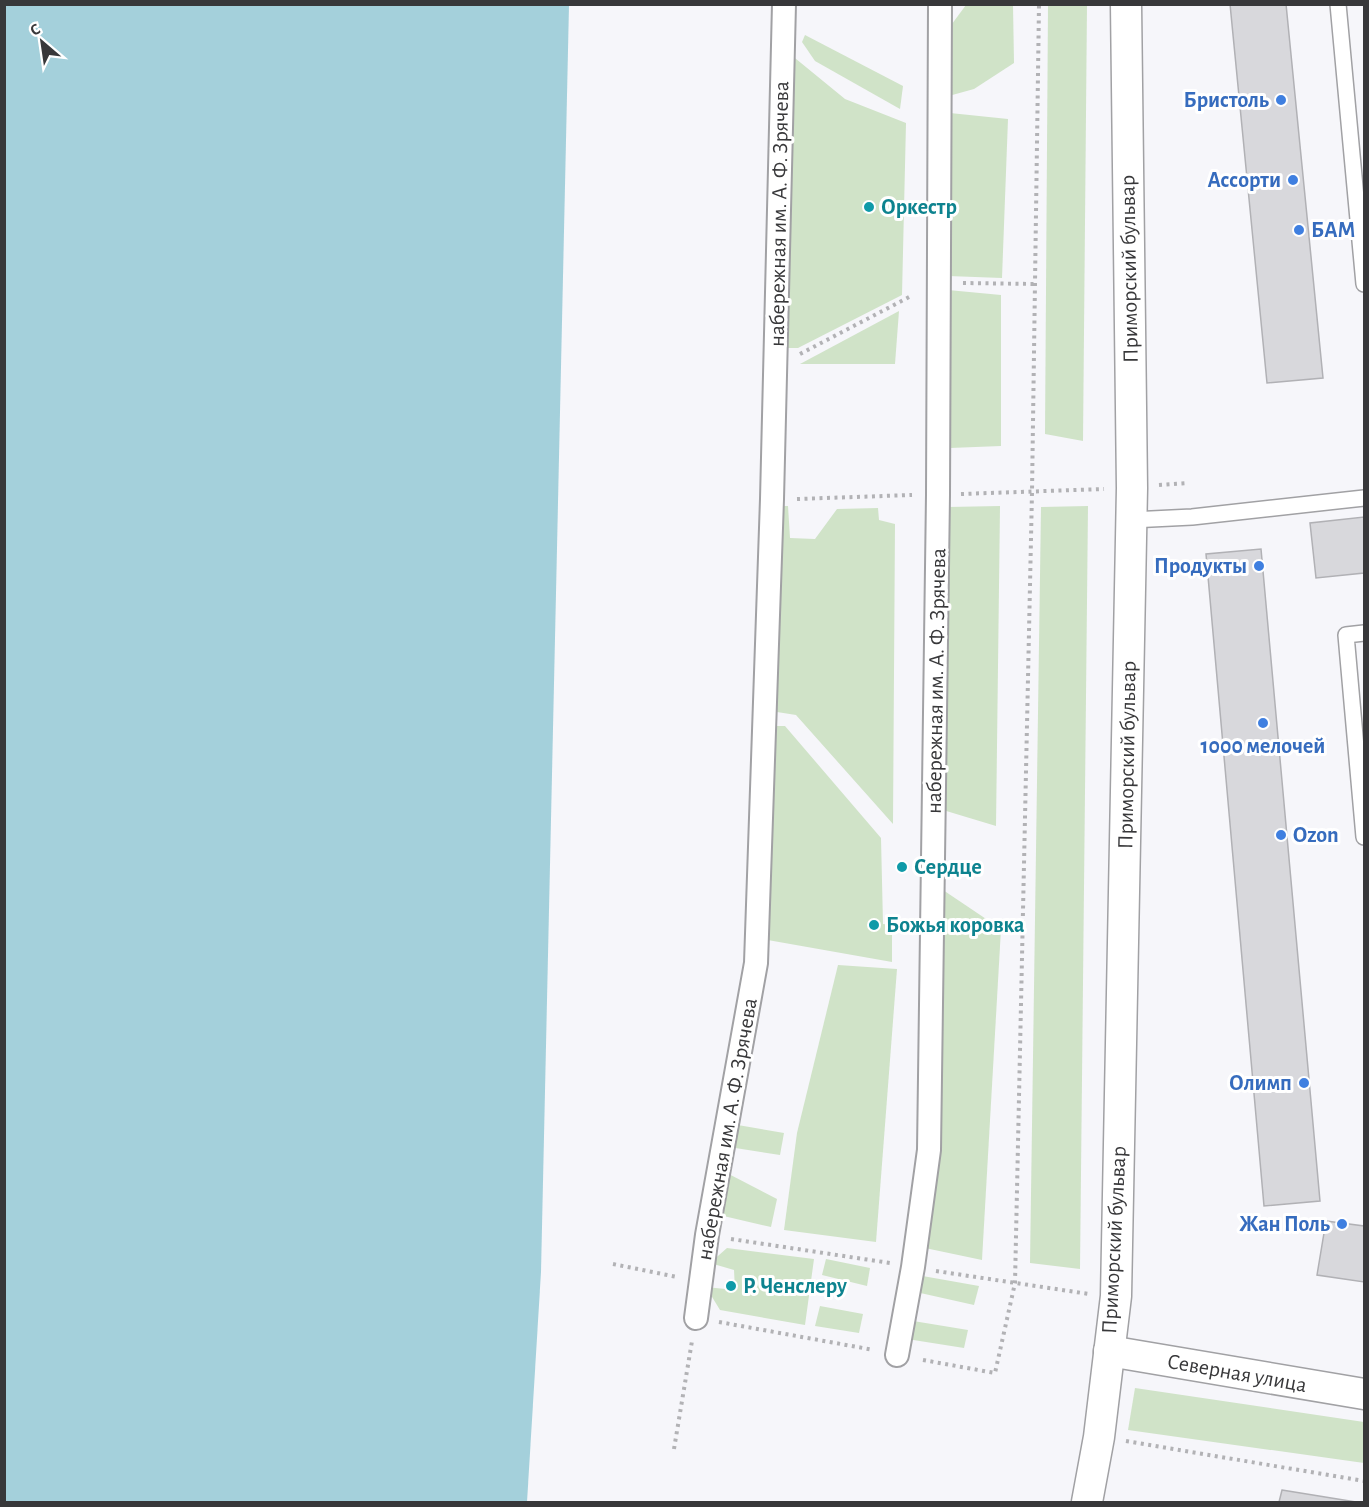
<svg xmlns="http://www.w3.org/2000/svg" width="1369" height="1507" font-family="'Alegreya Sans',sans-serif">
  <rect width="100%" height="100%" fill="#f6f6fa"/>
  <g fill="#d0e3c8">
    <path d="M966 5H1013L1014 63 974 89 945 97 946 32Z"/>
    <path d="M1048 5H1087L1083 441 1045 434Z"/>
    <path d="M805 35 903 86 900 109 815 61 802 42Z"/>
    <path d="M790 54 845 99 906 123 902 295 798 348H782Z"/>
    <path d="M950 113 1008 119 1002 278 948 276Z"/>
    <path d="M948 290 1001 295V446L950 448Z"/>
    <path d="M899 311 895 364H800Z"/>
    <path d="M780 506H788L790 538 815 539 837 509 878 508 879 520 895 524 893 824 796 715 777 712Z"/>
    <path d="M1000 506 996 826 943 810 948 507Z"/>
    <path d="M1088 506 1080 1269 1030 1263 1041 507Z"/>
    <path d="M764 726H785L881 838 883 924 892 925V962L757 938Z"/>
    <path d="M943 890 1001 929 982 1260 925 1248Z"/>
    <path d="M838 965 897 969 876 1242 784 1230 797 1133Z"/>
    <path d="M732 1124 784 1133 780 1155 729 1147Z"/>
    <path d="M723 1171 777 1199 771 1227 715 1214Z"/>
    <path d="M727 1248 814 1259 805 1325 720 1310 706 1287 735 1290 734 1270 710 1263Z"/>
    <path d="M826 1259 870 1268 867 1286 822 1275Z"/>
    <path d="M900 1272 979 1286 974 1305 898 1288Z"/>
    <path d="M820 1306 863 1314 859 1333 815 1326Z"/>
    <path d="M895 1318 968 1330 964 1348 888 1336Z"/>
    <path d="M1135 1388 1364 1422V1463L1128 1430Z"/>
  </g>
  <path fill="#a4d0db" d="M5 4 569 5 541 1272 527 1502H5Z"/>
  <g fill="#d8d8dc" stroke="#b1b1b5" stroke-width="1.5">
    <path d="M1230 4H1286L1323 378 1267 383Z"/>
    <path d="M1364 517V573L1316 578 1310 523Z"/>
    <path d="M1261 549 1320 1201 1264 1206 1206 554Z"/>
    <path d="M1326 1221 1364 1226V1282L1317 1275Z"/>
    <path d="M1282 1490 1356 1502H1279Z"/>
  </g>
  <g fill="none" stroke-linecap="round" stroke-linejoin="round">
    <defs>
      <g id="service">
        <path d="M1338 4 1364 284"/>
        <path d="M1131 520 1192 517 1364 498"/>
        <path d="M1364 633 1346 635 1364 837"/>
      </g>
      <g id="pedestrian">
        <path d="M696 1318 707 1235 756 963 772 499 784 4"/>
        <path d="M897 1355 913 1267 929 1150 938 495 940 4"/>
      </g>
      <g id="minor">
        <path d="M1109 1351 1364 1394"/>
        <path d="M1087 1502 1099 1437 1116 1296 1132 488 1126 4"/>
      </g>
    </defs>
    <use href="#service" stroke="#a1a1a4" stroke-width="18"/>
    <use href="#pedestrian" stroke="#a1a1a4" stroke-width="26"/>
    <use href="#minor" stroke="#a1a1a4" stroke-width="33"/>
    <g stroke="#b2b2b5" stroke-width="4" stroke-dasharray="3 4.5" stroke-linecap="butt">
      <path d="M963 283 1035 284"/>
      <path d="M800 354 913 295"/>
      <path d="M1159 485 1188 483"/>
      <path d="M961 494 1104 489"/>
      <path d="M797 499 912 495"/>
      <path d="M731 1239 890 1263"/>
      <path d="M613 1264 677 1277"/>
      <path d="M936 1271 1089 1294"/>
      <path d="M719 1322 874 1350"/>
      <path d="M923 1360 995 1373 1015 1283 1032 492 1039 4"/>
      <path d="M1126 1441 1364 1481"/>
      <path d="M674 1449 692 1341"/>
    </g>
    <use href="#service" stroke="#fff" stroke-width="15"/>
    <use href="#pedestrian" stroke="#fff" stroke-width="22"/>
    <use href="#minor" stroke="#fff" stroke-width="30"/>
  </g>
  <g fill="#3f7fe0" stroke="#fff" stroke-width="2">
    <circle cx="1281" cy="100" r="6"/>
    <circle cx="1293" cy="180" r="6"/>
    <circle cx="1299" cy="230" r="6"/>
    <circle cx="1259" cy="566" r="6"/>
    <circle cx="1263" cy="723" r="6"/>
    <circle cx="1281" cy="835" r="6"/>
    <circle cx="1304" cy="1083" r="6"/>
    <circle cx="1342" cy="1224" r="6"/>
  </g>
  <g fill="#0f9aa8" stroke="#fff" stroke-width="2">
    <circle cx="869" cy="207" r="6"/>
    <circle cx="902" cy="867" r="6"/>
    <circle cx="874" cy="925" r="6"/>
    <circle cx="731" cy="1286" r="6"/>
  </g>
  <g text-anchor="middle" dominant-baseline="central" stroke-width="6" stroke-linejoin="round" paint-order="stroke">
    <g font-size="22" font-weight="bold" fill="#366cbe" stroke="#fff" text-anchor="end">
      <text x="1269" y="100">Бристоль</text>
      <text x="1281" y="180">Ассорти</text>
      <text x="1311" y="230" text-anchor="start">БАМ</text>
      <text x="1247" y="566">Продукты</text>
      <text x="1263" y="746" text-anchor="middle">1000 мелочей</text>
      <text x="1293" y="835" text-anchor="start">Ozon</text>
      <text x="1292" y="1083">Олимп</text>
      <text x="1330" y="1224">Жан Поль</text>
    </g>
    <g font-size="22" font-weight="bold" fill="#0d838f" stroke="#fff" text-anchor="start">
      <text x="881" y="207">Оркестр</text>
      <text x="914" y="867">Сердце</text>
      <text x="886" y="925">Божья коровка</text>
      <text x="743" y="1286">Р. Ченслеру</text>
    </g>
    <g font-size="22" fill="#38383a" stroke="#fff">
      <text transform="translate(779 214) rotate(-89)">набережная им. А. Ф. Зрячева</text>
      <text transform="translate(1129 269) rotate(-91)">Приморский бульвар</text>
      <text transform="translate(936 681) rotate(-89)">набережная им. А. Ф. Зрячева</text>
      <text transform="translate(1127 755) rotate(-89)">Приморский бульвар</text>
      <text transform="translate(727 1129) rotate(-80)">набережная им. А. Ф. Зрячева</text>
      <text transform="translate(1114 1240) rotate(-87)">Приморский бульвар</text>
      <text transform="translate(1237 1373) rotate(10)">Северная улица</text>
    </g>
  </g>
  <rect width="1369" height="1507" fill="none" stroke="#38383a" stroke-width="12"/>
  <g transform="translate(42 42) rotate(331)" stroke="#ffffff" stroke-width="4.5" paint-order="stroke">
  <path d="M0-4.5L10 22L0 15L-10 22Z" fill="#38383a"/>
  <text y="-9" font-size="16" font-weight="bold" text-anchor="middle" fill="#38383a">С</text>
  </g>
</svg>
